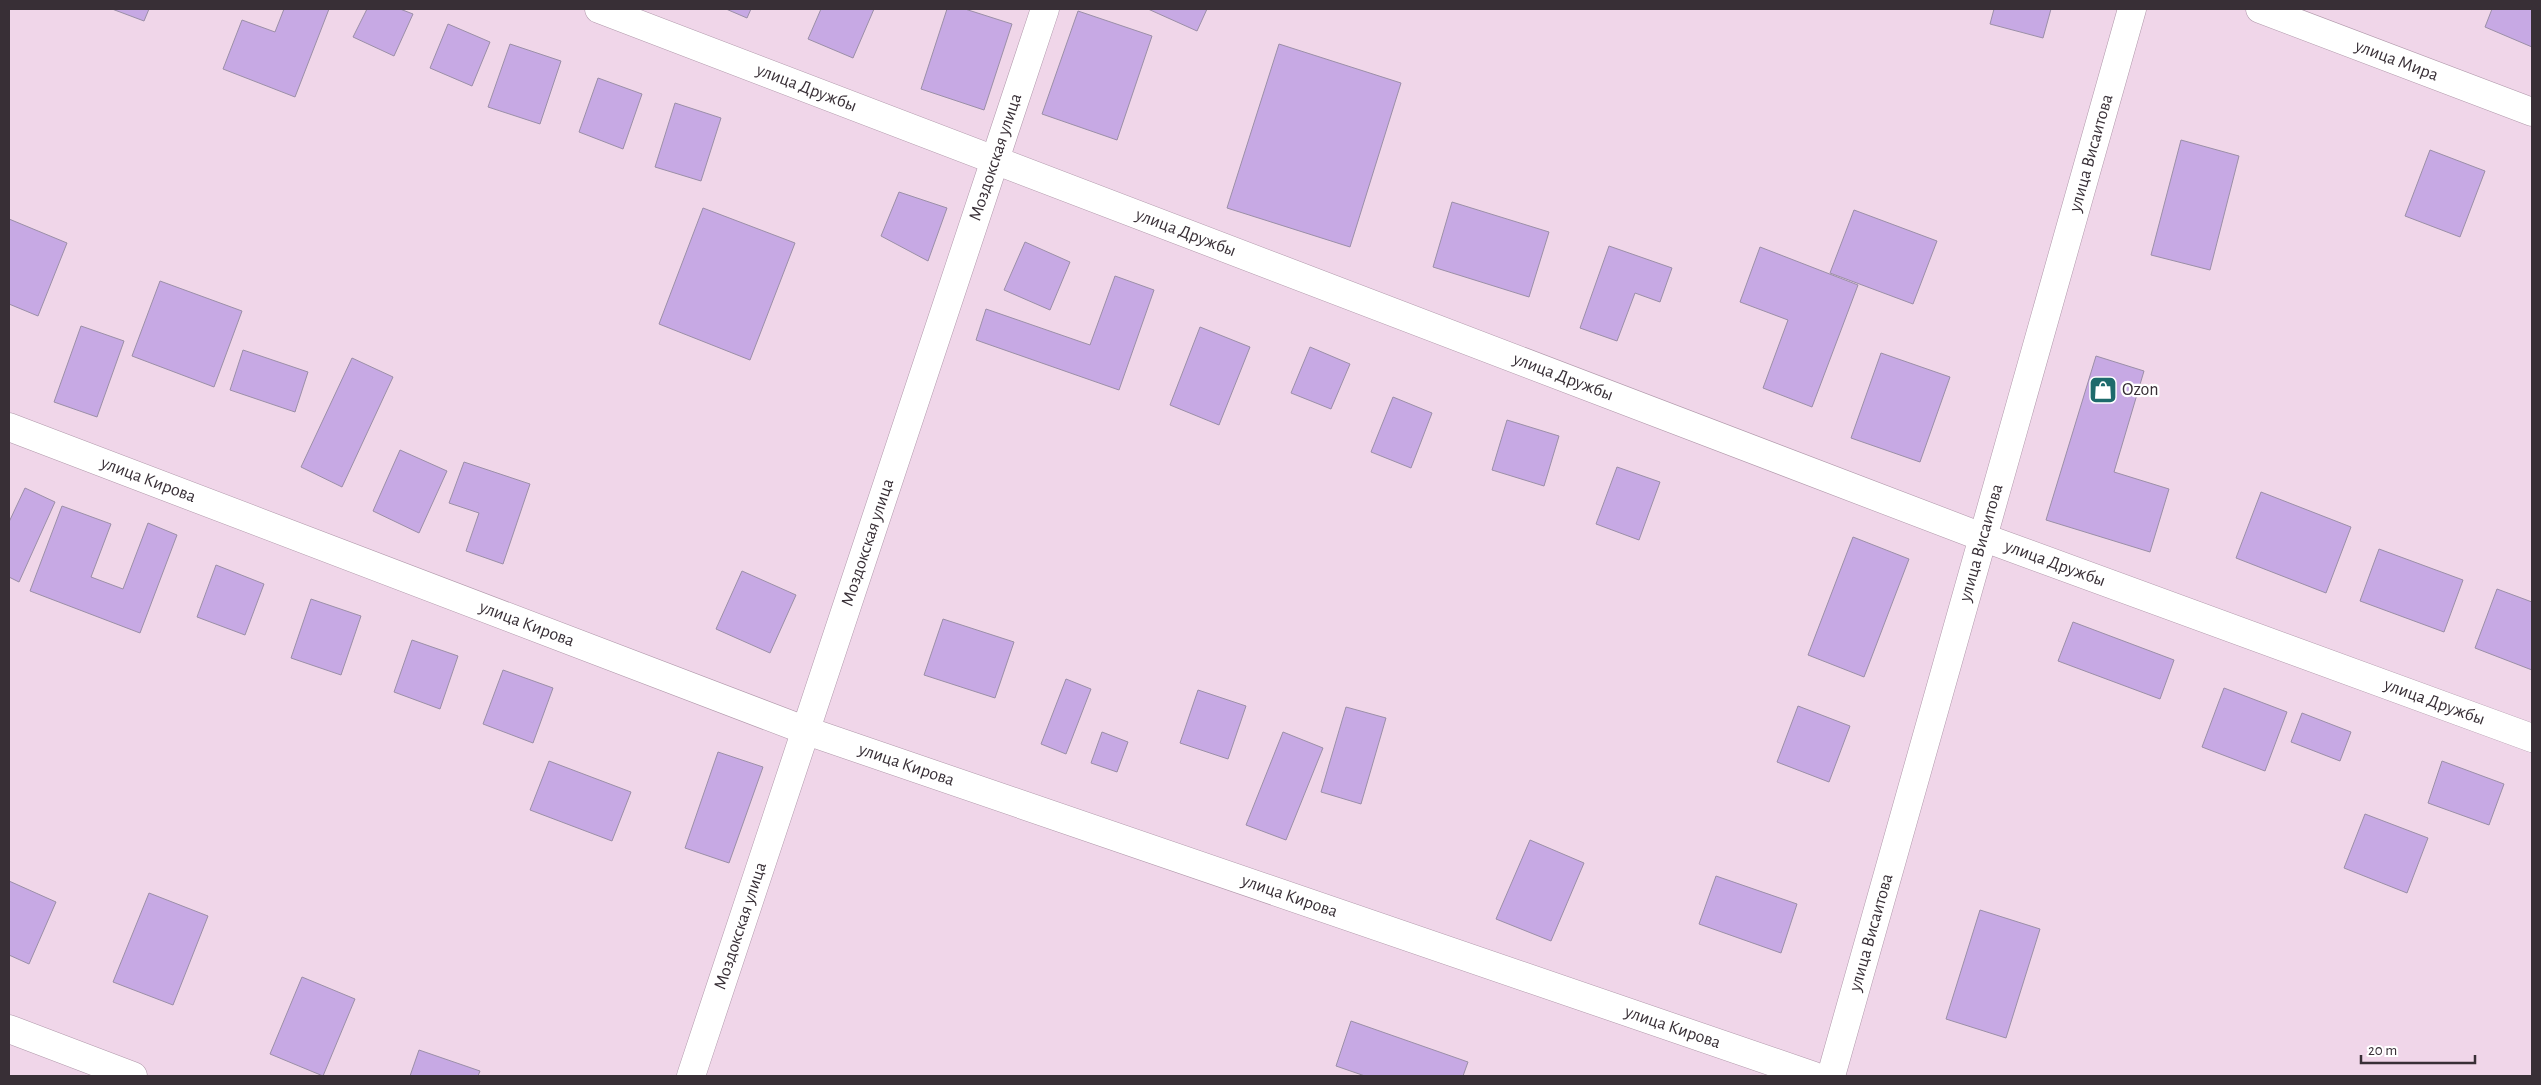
<svg xmlns="http://www.w3.org/2000/svg" width="2541" height="1085" font-family="'Alegreya Sans',sans-serif">
  <rect width="100%" height="100%" fill="#f0d6e9"/>
  <g fill="#c7a9e4" stroke="#9b8fa7">
    <path d="M112 9H149L144 21Z"/>
    <path d="M284 9H329L295 97 223 69 242 20 275 32Z"/>
    <path d="M367 9H400L413 14 394 56 353 37Z"/>
    <path d="M726 9H751L747 18Z"/>
    <path d="M821 9H874L853 58 808 39Z"/>
    <path d="M947 9H965L1012 24 984 110 921 89Z"/>
    <path d="M1148 9H1207L1197 31Z"/>
    <path d="M1994 9H2051L2043 38 1990 24Z"/>
    <path d="M2492 9H2532V47L2485 27Z"/>
    <path d="M1078 11 1152 36 1117 140 1042 114Z"/>
    <path d="M448 24 490 42 472 86 430 68Z"/>
    <path d="M510 44 561 61 540 124 488 107Z"/>
    <path d="M1279 44 1401 83 1350 247 1227 208Z"/>
    <path d="M598 78 642 94 623 149 579 132Z"/>
    <path d="M675 103 721 118 701 181 655 167Z"/>
    <path d="M2181 140 2239 156 2210 270 2151 255Z"/>
    <path d="M2430 150 2485 171 2460 237 2405 216Z"/>
    <path d="M899 192 947 208 928 261 881 236Z"/>
    <path d="M1452 202 1549 232 1529 297 1433 267Z"/>
    <path d="M703 208 795 243 750 360 659 324Z"/>
    <path d="M1854 210 1937 241 1913 304 1830 273Z"/>
    <path d="M9 219 67 243 38 316 9 304Z"/>
    <path d="M1025 242 1070 262 1050 310 1004 290Z"/>
    <path d="M1609 246 1672 268 1660 302 1635 293 1617 341 1580 328Z"/>
    <path d="M1760 247 1858 285 1812 407 1763 388 1788 320 1740 302Z"/>
    <path d="M1115 276 1154 290 1119 390 976 340 986 309 1090 345Z"/>
    <path d="M160 281 242 311 214 387 132 356Z"/>
    <path d="M81 326 124 341 97 417 54 402Z"/>
    <path d="M1200 327 1250 347 1219 425 1170 405Z"/>
    <path d="M1310 347 1350 364 1331 409 1291 393Z"/>
    <path d="M243 350 308 372 295 412 230 390Z"/>
    <path d="M1881 353 1950 377 1920 462 1851 438Z"/>
    <path d="M2096 356 2144 371 2114 472 2169 489 2150 552 2046 520Z"/>
    <path d="M352 358 393 377 342 487 301 467Z"/>
    <path d="M1393 397 1432 413 1411 468 1371 452Z"/>
    <path d="M1507 420 1559 436 1544 486 1492 470Z"/>
    <path d="M400 450 447 471 419 533 373 511Z"/>
    <path d="M464 462 530 484 503 564 466 551 479 513 449 503Z"/>
    <path d="M1617 467 1660 482 1639 540 1596 524Z"/>
    <path d="M25 488 55 502 19 582 9 577V522Z"/>
    <path d="M2261 492 2351 527 2326 593 2236 558Z"/>
    <path d="M62 506 111 524 91 577 123 589 148 523 177 535 140 633 30 591Z"/>
    <path d="M1853 537 1909 559 1864 677 1808 655Z"/>
    <path d="M2379 549 2463 580 2444 632 2360 601Z"/>
    <path d="M216 565 264 584 245 635 197 617Z"/>
    <path d="M742 571 796 595 770 653 716 629Z"/>
    <path d="M2497 589 2532 602V670L2475 648Z"/>
    <path d="M311 599 361 616 341 675 291 658Z"/>
    <path d="M943 619 1014 642 995 698 924 675Z"/>
    <path d="M2073 622 2174 660 2160 699 2058 661Z"/>
    <path d="M412 640 458 656 440 709 394 692Z"/>
    <path d="M503 670 553 688 533 743 483 724Z"/>
    <path d="M1066 679 1091 689 1066 754 1041 744Z"/>
    <path d="M2224 688 2287 712 2265 771 2202 747Z"/>
    <path d="M1198 690 1246 706 1228 759 1180 743Z"/>
    <path d="M1798 706 1850 726 1829 782 1777 762Z"/>
    <path d="M1346 707 1386 718 1361 804 1321 792Z"/>
    <path d="M2302 713 2351 732 2340 761 2291 742Z"/>
    <path d="M1102 732 1128 742 1117 772 1091 763Z"/>
    <path d="M1283 732 1323 748 1286 840 1246 825Z"/>
    <path d="M718 752 763 767 729 863 685 848Z"/>
    <path d="M549 761 631 792 612 841 530 810Z"/>
    <path d="M2442 761 2504 784 2489 825 2428 803Z"/>
    <path d="M2365 814 2428 838 2407 893 2344 868Z"/>
    <path d="M1530 840 1584 863 1551 941 1496 919Z"/>
    <path d="M1716 876 1797 904 1781 953 1699 924Z"/>
    <path d="M9 881 56 902 29 964 9 955Z"/>
    <path d="M149 893 208 916 173 1005 113 982Z"/>
    <path d="M1980 910 2040 929 2006 1038 1946 1019Z"/>
    <path d="M302 977 355 999 323 1076 270 1054Z"/>
    <path d="M1351 1021 1468 1062 1463 1076H1365L1336 1066Z"/>
    <path d="M419 1050 480 1071 478 1076H410Z"/>
  </g>
  <g fill="none" stroke-linecap="round" stroke-linejoin="round">
    <defs>
      <g id="street">
        <path id="s1" d="M599 9 1982 537 2532 738"/>
        <path id="s2" d="M2260 9 2532 112"/>
        <path id="s3" d="M9 427 807 731 1814 1076"/>
        <path d="M9 1029 133 1076"/>
        <path id="s4" d="M691 1076 1045 9"/>
      </g>
      <g id="secondary">
        <path id="s5" d="M1831 1076 2132 9"/>
      </g>
    </defs>
    <use href="#street" stroke="#b098aa" stroke-width="29"/>
    <use href="#secondary" stroke="#b098aa" stroke-width="29"/>
    <use href="#street" stroke="#fff" stroke-width="28"/>
    <use href="#secondary" stroke="#fff" stroke-width="28"/>
  </g>
  <defs>
    <symbol id="shop-square" viewBox="-11 -11 22 22"><rect x="-9" y="-9" width="18" height="18" rx="4" fill="#1d6a6b" stroke="#fff"/><path d="M-5-2.5h2.3a2.7 3.5 0 0 1 5.4 0H5L5.5 6h-11ZM-1.5-2.5h3a1.5 2.3 0 0 0-3 0Z" fill="#fff"/></symbol>
  </defs>
  <g fill-rule="evenodd">
    <use href="#shop-square" x="2087" y="374" width="32" height="32"/>
  </g>
  <g text-anchor="middle" dominant-baseline="central" stroke-width="4.5" stroke-linejoin="round" paint-order="stroke">
    <g font-size="18" fill="#382f36" stroke="#fff">
      <text stroke="none"><textPath href="#s2" startOffset="146">улица Мира</textPath></text>
      <text stroke="none"><textPath href="#s1" startOffset="222">улица Дружбы</textPath></text>
      <text stroke="none"><textPath href="#s5" startOffset="959">улица Висаитова</textPath></text>
      <text stroke="none"><textPath href="#s4" startOffset="968">Моздокская улица</textPath></text>
      <text stroke="none"><textPath href="#s1" startOffset="628">улица Дружбы</textPath></text>
      <text stroke="none"><textPath href="#s1" startOffset="1032">улица Дружбы</textPath></text>
      <text stroke="none"><textPath href="#s3" startOffset="149">улица Кирова</textPath></text>
      <text stroke="none"><textPath href="#s5" startOffset="554">улица Висаитова</textPath></text>
      <text stroke="none"><textPath href="#s4" startOffset="562">Моздокская улица</textPath></text>
      <text stroke="none"><textPath href="#s1" startOffset="1558">улица Дружбы</textPath></text>
      <text stroke="none"><textPath href="#s3" startOffset="554">улица Кирова</textPath></text>
      <text stroke="none"><textPath href="#s1" startOffset="1962">улица Дружбы</textPath></text>
      <text stroke="none"><textPath href="#s3" startOffset="959">улица Кирова</textPath></text>
      <text stroke="none"><textPath href="#s3" startOffset="1364">улица Кирова</textPath></text>
      <text stroke="none"><textPath href="#s4" startOffset="158">Моздокская улица</textPath></text>
      <text stroke="none"><textPath href="#s5" startOffset="149">улица Висаитова</textPath></text>
      <text stroke="none"><textPath href="#s3" startOffset="1769">улица Кирова</textPath></text>
    </g>
    <g font-size="18" fill="#382f36" stroke="#fff" text-anchor="start">
      <text x="2122" y="390">Ozon</text>
    </g>
  </g>
  <rect width="2541" height="1085" fill="none" stroke="#382f36" stroke-width="20"/>
  <path d="M2361 1055v8h114v-8" fill="none" stroke="#382f36" stroke-width="2.5"/>
  <text x="2368" y="1055" font-size="15" fill="#382f36" stroke="#ffffff" stroke-width="4" paint-order="stroke">20 m</text>
</svg>
